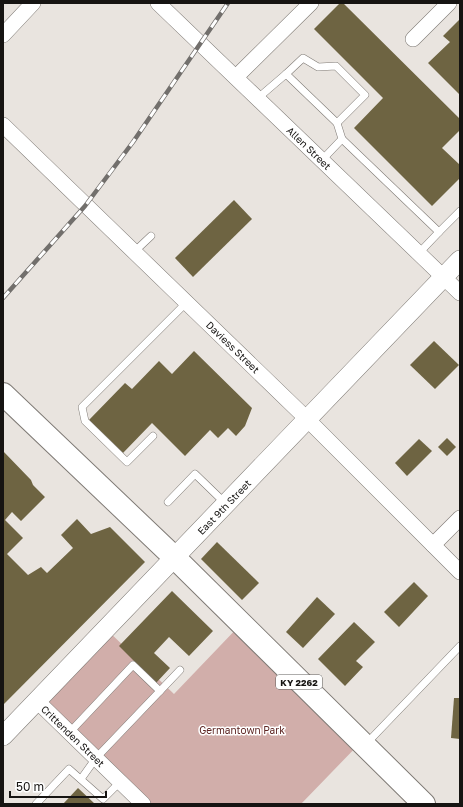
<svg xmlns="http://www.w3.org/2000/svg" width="463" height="807" font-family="'Golos Text',sans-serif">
  <rect width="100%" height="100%" fill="#e9e4df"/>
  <path fill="#d1aeaa" d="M241 624 361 742 301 804H143L37 701 106 629 174 694Z"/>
  <g fill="#6e6442">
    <path d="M340 3H343L460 119V130L442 148 460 165V178L432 206 354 128 383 98 314 29Z"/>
    <path d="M460 19V95L428 63 450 42 443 36Z"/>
    <path d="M234 200 252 219 193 277 175 258Z"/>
    <path d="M434 341 459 365 435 389 410 365Z"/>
    <path d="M194 351 252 408 245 426 236 436 228 428 218 438 210 430 185 456 152 423 123 453 89 420 125 383 132 389 159 361 172 374Z"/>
    <path d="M447 438 456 447 447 456 438 447Z"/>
    <path d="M419 439 432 451 407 476 395 463Z"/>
    <path d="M3 451 31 480 33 485 45 497 21 521 12 512 5 520 23 538 7 554 28 575 41 567 47 573 73 548 61 535 77 519 91 534 110 527 145 562 3 705Z"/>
    <path d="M217 542 259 583 242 600 201 559Z"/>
    <path d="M414 582 428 596 399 627 384 612Z"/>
    <path d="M172 591 213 631 189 656 169 637 154 653 170 668 156 683 119 646Z"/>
    <path d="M317 597 335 614 303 648 286 632Z"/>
    <path d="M354 622 375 642 356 661 363 667 345 686 318 659Z"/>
    <path d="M454 698H460V739L451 738Z"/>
    <path d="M78 788 95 804H63Z"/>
  </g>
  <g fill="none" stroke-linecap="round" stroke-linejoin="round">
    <defs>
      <g id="service">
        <path d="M286 74 303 58 318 67 336 66 365 95 337 123"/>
        <path d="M258 98 286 74 337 123 342 139 322 160"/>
        <path d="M342 139 439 232 419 253"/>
        <path d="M439 232 460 211"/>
        <path d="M134 252 151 236"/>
        <path d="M153 436 127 462 85 421 82 407 186 303"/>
        <path d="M168 502 195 474 225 503"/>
        <path d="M160 691 180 670"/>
        <path d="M69 733 133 665 160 691 96 758 81 779"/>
        <path d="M366 744 460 646"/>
        <path d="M36 804 69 769 103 799 120 782"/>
      </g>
      <g id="minor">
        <path d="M158 3 460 293"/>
        <path d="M3 35 33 3"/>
        <path d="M413 39 449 3"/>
        <path d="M236 77 311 3"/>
        <path d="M3 125 308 420 460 572"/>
        <path d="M433 545 460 518"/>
        <path d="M37 701 143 804"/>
      </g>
      <path id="tertiary" d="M3 736 460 260"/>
      <path id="primary" d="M3 394 175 558 424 804"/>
    </defs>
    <use href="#service" stroke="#7f7a75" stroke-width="8"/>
    <use href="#minor" stroke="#7f7a75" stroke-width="16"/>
    <use href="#tertiary" stroke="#7f7a75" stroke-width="20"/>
    <use href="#primary" stroke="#7f7a75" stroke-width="24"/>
    <use href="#service" stroke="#fff" stroke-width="7"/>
    <use href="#minor" stroke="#fff" stroke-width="15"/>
    <use href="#tertiary" stroke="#fff" stroke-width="19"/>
    <use href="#primary" stroke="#fff" stroke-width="22"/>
    <defs>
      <path id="rail" d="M3 298 85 206 133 142 228 3"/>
    </defs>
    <use href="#rail" stroke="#726f6c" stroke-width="4.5"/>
    <use href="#rail" stroke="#fff" stroke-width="3" stroke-dasharray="9" stroke-linecap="butt"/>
  </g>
  <g text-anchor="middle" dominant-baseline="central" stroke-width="3" stroke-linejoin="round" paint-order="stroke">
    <rect fill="#fff" stroke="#5c5a59" stroke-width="1" x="276" y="675" width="46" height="14" rx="3"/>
    <g font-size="9" font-weight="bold" fill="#161412">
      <text x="299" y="682">KY 2262</text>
    </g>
    <g font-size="10" fill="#161412" stroke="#fff">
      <text transform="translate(309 148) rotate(44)">Allen Street</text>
      <text transform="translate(233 347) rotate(44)">Daviess Street</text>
      <text transform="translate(224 507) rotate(-46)">East 9th Street</text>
      <text transform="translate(73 736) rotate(44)">Crittenden Street</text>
    </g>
    <g font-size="10" fill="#5e2724" stroke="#fff">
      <text x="242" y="730">Germantown Park</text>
    </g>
  </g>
  <rect width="463" height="807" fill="none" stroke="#161412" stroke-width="8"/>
  <path d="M10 791v6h96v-6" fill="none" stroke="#161412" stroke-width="2"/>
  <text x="16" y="791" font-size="12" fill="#161412" stroke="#ffffff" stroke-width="3" paint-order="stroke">50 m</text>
</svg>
